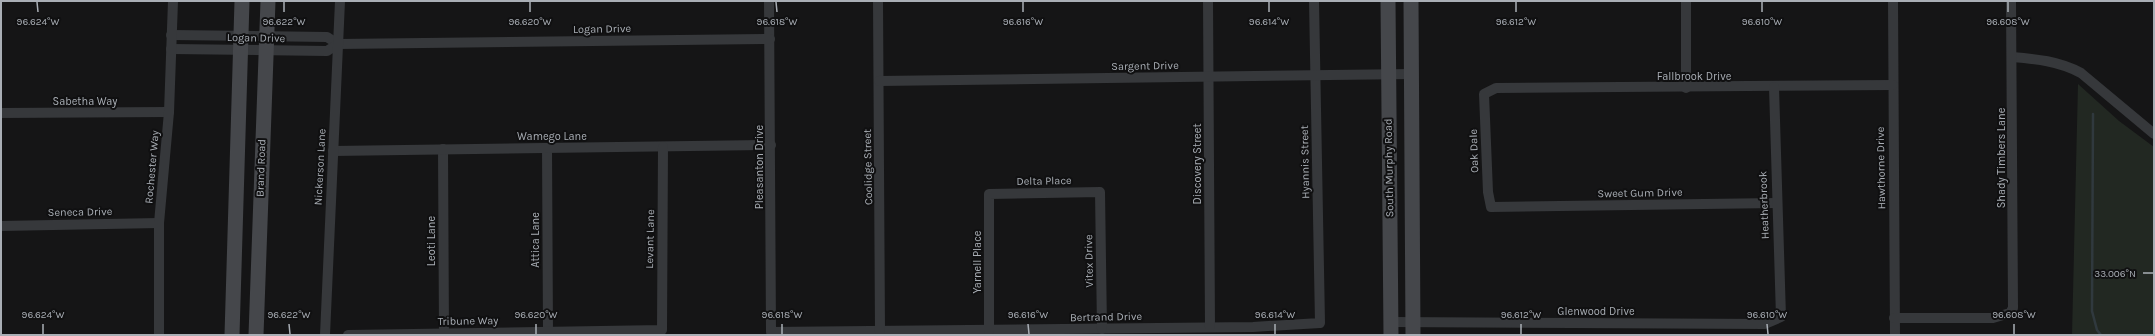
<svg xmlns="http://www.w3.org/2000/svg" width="2155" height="336" font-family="Karla,sans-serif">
  <rect width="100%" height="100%" fill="#151516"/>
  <path fill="#222822" d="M2078 84 2119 121 2154 147V335H2072Z"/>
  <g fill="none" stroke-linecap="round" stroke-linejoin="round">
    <path stroke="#30393e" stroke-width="2.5" d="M2093 114 2092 311 2097 330 2101 335"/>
    <g stroke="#36383b" stroke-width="10">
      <path d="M769 1 771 332 1253 327 1320 323 1314 1"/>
      <path d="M878 1 880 332"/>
      <path d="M1208 1 1210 327"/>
      <path d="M1893 1 1895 335"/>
      <path d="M171 35 327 37 338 44 770 39"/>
      <path d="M171 49 327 51 338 44"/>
      <path d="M2012 57C2036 59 2059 61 2081 73L2154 134"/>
      <path d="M879 81 1412 74"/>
      <path d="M1686 88V1"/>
      <path d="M1 113 169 112"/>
      <path d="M547 148 548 331"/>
      <path d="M443 149 444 334"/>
      <path d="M333 151 771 145"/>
      <path d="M1776 203 1491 207 1488 192 1484 94 1496 88 1893 85"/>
      <path d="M1 226 159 223"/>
      <path d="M1894 318H1993L2010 313 2013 308 2011 1"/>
      <path d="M1391 322 1765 324 1781 317 1774 87"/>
      <path d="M989 331V194L1100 192 1102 329"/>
      <path d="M159 335V223L169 112 173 1"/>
      <path d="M325 335 340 1"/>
      <path d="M348 335 662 330 663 147"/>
    </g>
    <g stroke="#45474b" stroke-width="15">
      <path d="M1388 1 1391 335"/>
      <path d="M1411 1 1413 335"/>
      <path d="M232 335 242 1"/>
      <path d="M256 335 268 1"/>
    </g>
  </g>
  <path fill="none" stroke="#a9aeb5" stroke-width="1.5" d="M37 2 38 12M284 2V12M530 2V12M776 2 777 12M1023 2V12M1269 2V12M1516 2V12M1762 2V12M2008 2V12M2143 273H2153M43 324V334M289 324 290 334M536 324V334M782 324V334M1028 324 1029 334M1275 324V334M1521 324V334M1767 324 1768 334M2014 324V334"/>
  <g text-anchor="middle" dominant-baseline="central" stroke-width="4" stroke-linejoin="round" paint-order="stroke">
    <g font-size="11" fill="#a9aeb5" stroke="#101011">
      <text transform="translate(602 29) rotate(-1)">Logan Drive</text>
      <text transform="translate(256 38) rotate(1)">Logan Drive</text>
      <text transform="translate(1145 66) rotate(-1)">Sargent Drive</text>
      <text x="1694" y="76">Fallbrook Drive</text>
      <text x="85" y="101">Sabetha Way</text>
      <text x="552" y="136">Wamego Lane</text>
      <text transform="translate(1474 151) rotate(-92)">Oak Dale</text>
      <text transform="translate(2001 158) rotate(-90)">Shady Timbers Lane</text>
      <text transform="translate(1305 162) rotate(-91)">Hyannis Street</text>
      <text transform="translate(1197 164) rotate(-90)">Discovery Street</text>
      <text transform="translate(152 167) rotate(-85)">Rochester Way</text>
      <text transform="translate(320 167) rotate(-87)">Nickerson Lane</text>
      <text transform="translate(759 167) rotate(-90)">Pleasanton Drive</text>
      <text transform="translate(868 167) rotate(-91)">Coolidge Street</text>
      <text transform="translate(261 168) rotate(-88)">Brand Road</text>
      <text transform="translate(1389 168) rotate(-91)">South Murphy Road</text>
      <text transform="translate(1881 168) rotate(-91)">Hawthorne Drive</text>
      <text transform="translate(1044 181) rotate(-1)">Delta Place</text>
      <text transform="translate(1640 193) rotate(-1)">Sweet Gum Drive</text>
      <text transform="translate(1764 205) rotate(-92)">Heatherbrook</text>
      <text transform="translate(80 212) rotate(-1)">Seneca Drive</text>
      <text transform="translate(650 239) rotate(-89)">Levant Lane</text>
      <text transform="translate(535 240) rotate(-90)">Attica Lane</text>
      <text transform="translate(431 241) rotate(-90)">Leoti Lane</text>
      <text transform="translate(1089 261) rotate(-91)">Vitex Drive</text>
      <text transform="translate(977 262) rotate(-90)">Yarnell Place</text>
      <text x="1596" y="311">Glenwood Drive</text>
      <text transform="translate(1106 317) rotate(-1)">Bertrand Drive</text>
      <text transform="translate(468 321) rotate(-1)">Tribune Way</text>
    </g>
  </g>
  <g font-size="10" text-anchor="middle" fill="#a9aeb5" stroke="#101011" stroke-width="4" stroke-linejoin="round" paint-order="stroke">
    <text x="38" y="25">96.624°W</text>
    <text x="284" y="25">96.622°W</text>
    <text x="530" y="25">96.620°W</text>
    <text x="777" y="25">96.618°W</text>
    <text x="1023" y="25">96.616°W</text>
    <text x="1269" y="25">96.614°W</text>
    <text x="1516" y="25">96.612°W</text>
    <text x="1762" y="25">96.610°W</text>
    <text x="2008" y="25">96.608°W</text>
    <text x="2115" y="277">33.006°N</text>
    <text x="43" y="318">96.624°W</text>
    <text x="289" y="318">96.622°W</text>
    <text x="536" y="318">96.620°W</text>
    <text x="782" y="318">96.618°W</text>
    <text x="1028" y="318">96.616°W</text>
    <text x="1275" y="318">96.614°W</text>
    <text x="1521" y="318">96.612°W</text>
    <text x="1767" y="318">96.610°W</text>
    <text x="2014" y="318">96.608°W</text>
  </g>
  <rect width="2155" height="336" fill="none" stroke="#a9aeb5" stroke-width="4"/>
</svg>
